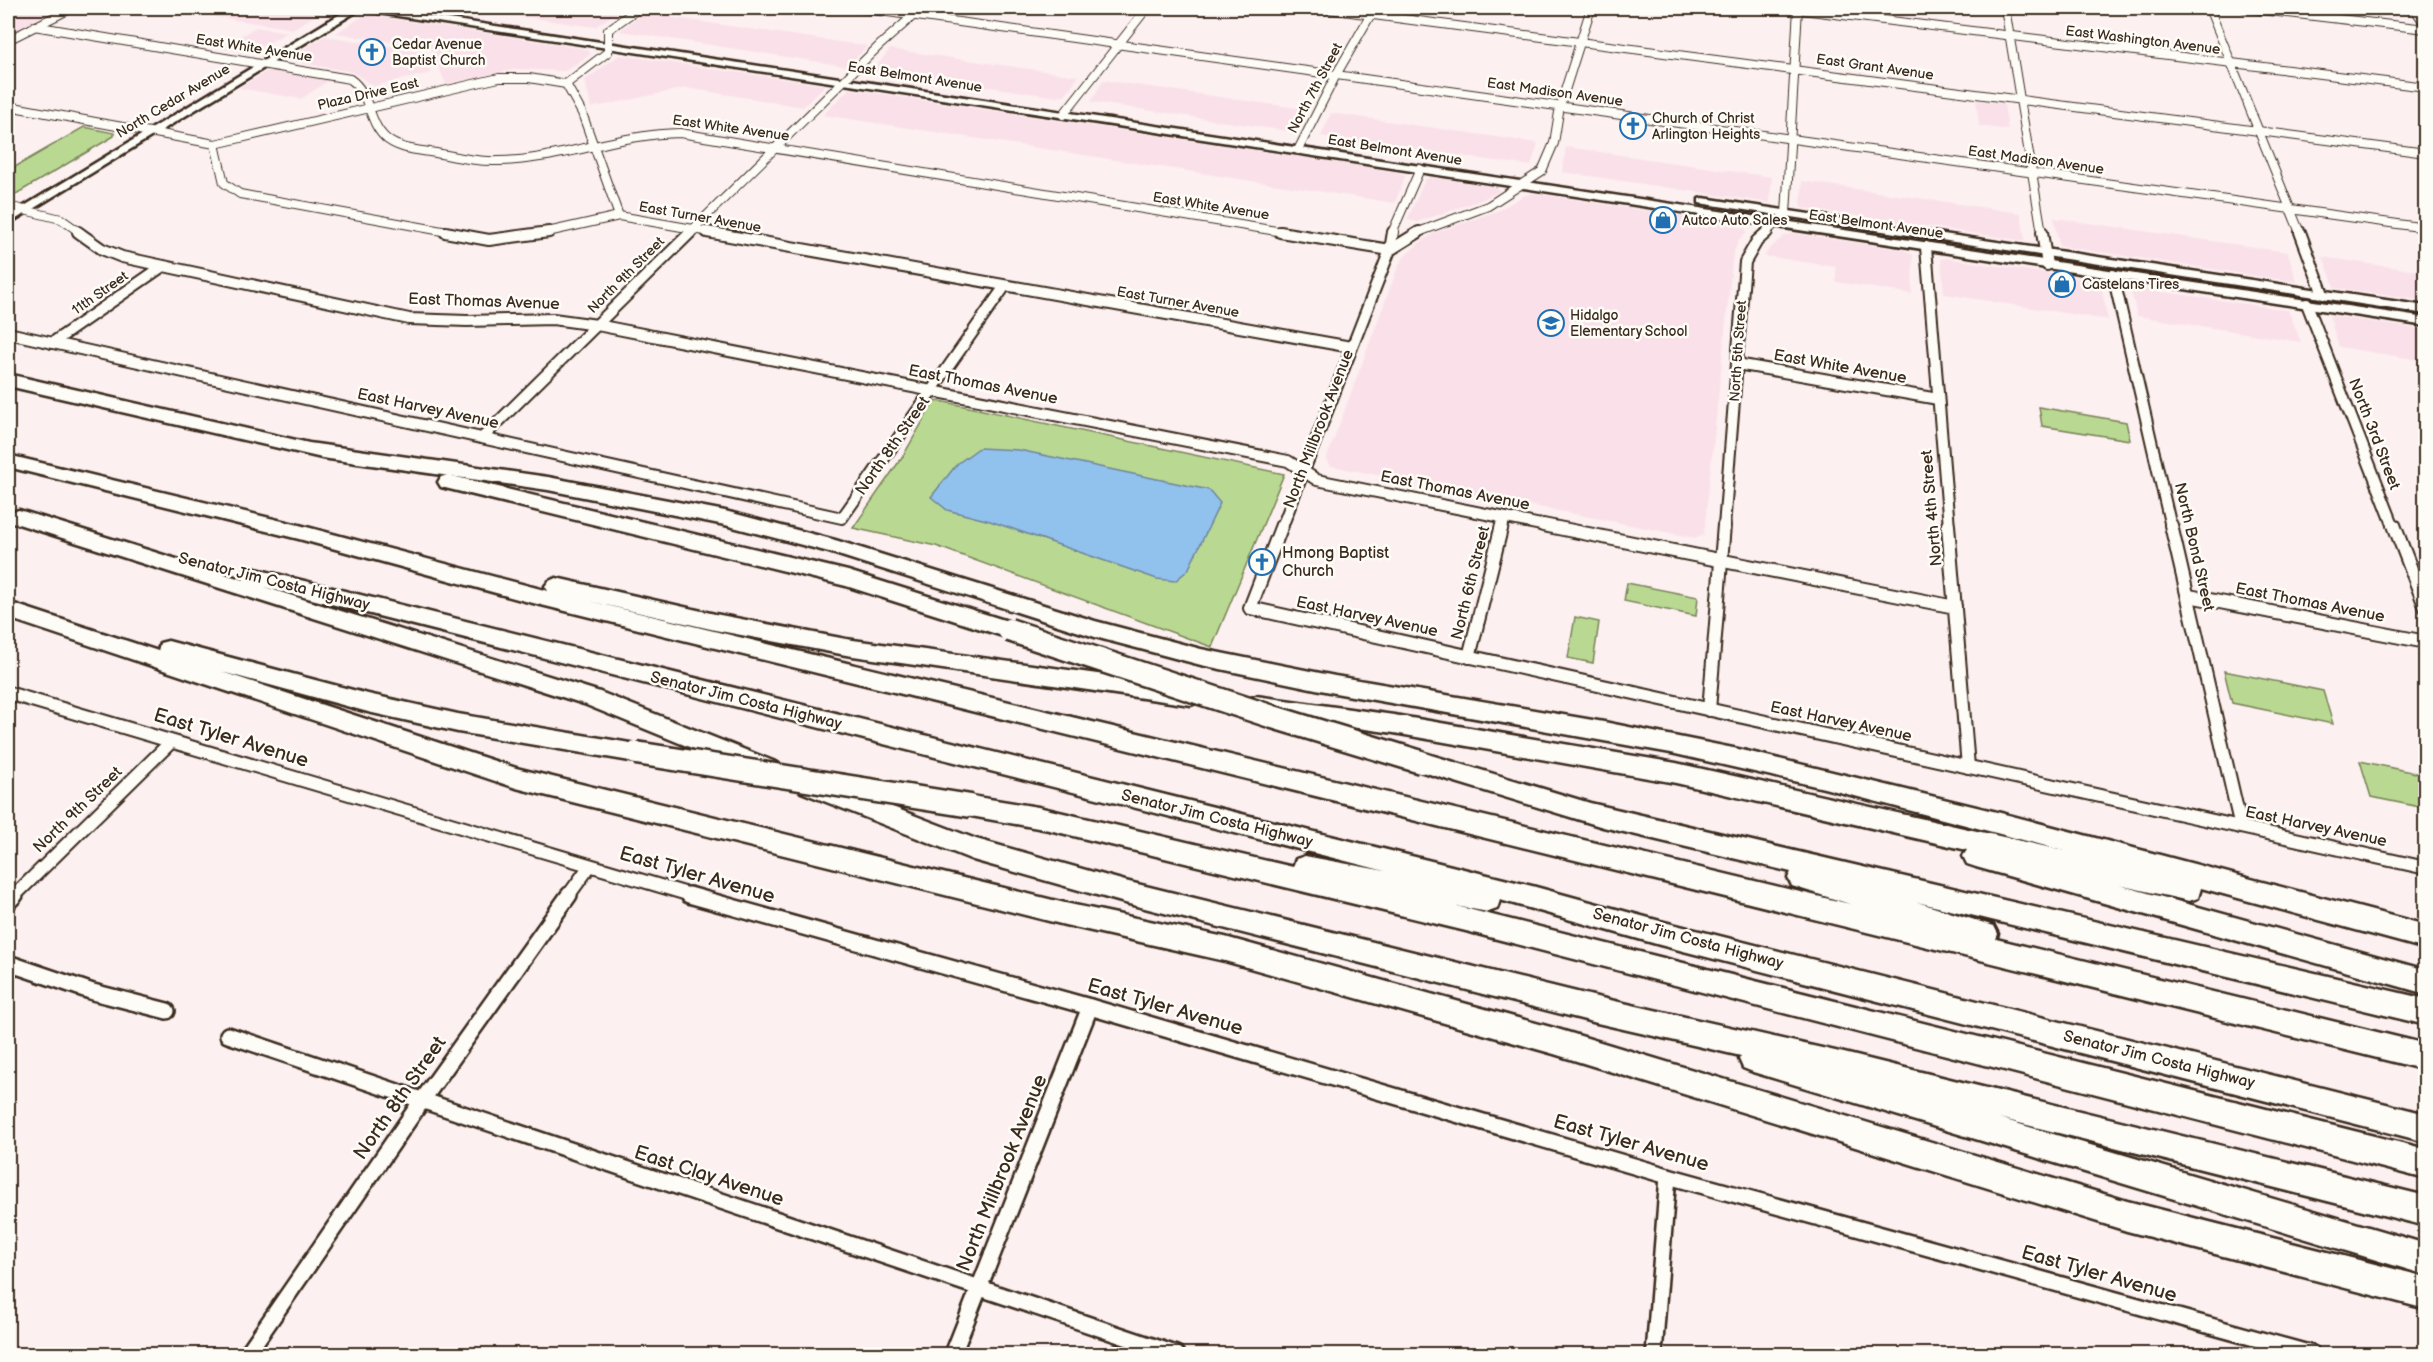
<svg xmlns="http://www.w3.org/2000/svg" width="2433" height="1362" font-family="'Balsamiq Sans',sans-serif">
  <rect width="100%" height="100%" fill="#fcf0f1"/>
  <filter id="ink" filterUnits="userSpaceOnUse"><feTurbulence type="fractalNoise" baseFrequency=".0167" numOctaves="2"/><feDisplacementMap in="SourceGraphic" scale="12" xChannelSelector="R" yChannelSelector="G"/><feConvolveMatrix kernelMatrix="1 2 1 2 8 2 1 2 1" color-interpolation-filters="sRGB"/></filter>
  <g filter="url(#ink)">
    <g fill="#fae1e9">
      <path d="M8 8H59L8 33Z"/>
      <path d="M160 8H322L324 10 293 29Z"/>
      <path d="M461 8H604L621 10 595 27Z"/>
      <path d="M642 13 867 46 850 64 844 66 620 31Z"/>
      <path d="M369 15 587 49 591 54 565 71 517 69 446 84 430 48 336 33 363 16Z"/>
      <path d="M256 27 288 32 251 53 220 48Z"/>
      <path d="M325 36 422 51 431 73 374 86 352 72 285 60Z"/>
      <path d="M890 49 1079 76 1064 96 1057 97 873 70Z"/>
      <path d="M619 55 825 85 803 107 686 88 591 108 585 80Z"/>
      <path d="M269 70 330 80 301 99 239 88Z"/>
      <path d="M1103 80 1304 109 1287 131 1091 102Z"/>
      <path d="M849 89 1398 172 1405 176 1395 203 823 115Z"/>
      <path d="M1976 100 2004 103 2008 130 1979 126Z"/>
      <path d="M1331 113 1463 132 1538 143 1531 166 1321 136Z"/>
      <path d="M1566 147 1772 177 1770 203 1562 172Z"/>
      <path d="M1430 177 1496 187 1500 191 1481 200 1417 222 1407 220 1425 180Z"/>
      <path d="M1802 181 2021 213 2025 241 1801 208Z"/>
      <path d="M1532 193 1733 224 1746 229V233L1738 242 1733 254 1704 534 1695 538 1615 522 1331 466 1326 460 1399 264 1405 256 1418 244 1434 233 1497 211 1525 195Z"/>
      <path d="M2054 218 2288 252 2297 282 2059 246Z"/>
      <path d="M1793 233 1904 250 1913 255 1912 294 1836 282V267L1764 256 1770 248 1784 236Z"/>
      <path d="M2323 257 2425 272V301L2335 288Z"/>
      <path d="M1946 258 2093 280 2101 285 2108 320 1944 294 1941 259Z"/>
      <path d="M2130 287 2288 310 2301 342 2137 316Z"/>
      <path d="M2329 315 2425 330V361L2339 347Z"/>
    </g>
    <g fill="#b9d992" stroke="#7a8258" stroke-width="1.5">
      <path d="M84 127 114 133V136L16 194 8 196V171Z"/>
      <path d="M935 400 1284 474 1212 647 936 546 853 528 903 456Z"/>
      <path d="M2039 407 2126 422 2130 440 2042 426Z"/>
      <path d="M1627 583 1698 597 1696 616 1624 601Z"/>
      <path d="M1575 617 1599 622 1593 663 1568 658Z"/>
      <path d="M2224 671 2323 691 2333 724 2232 703Z"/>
      <path d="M2360 761 2425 775V808L2371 797Z"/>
    </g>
    <path fill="#91c2ed" stroke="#6f859a" stroke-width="1.5" d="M979 448 1019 450 1209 490 1220 503 1188 570 1175 581 1157 579 990 521 947 510 931 497 957 464Z"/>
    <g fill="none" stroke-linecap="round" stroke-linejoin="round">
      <defs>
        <g id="minor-far3">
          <path d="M859 8 2426 228"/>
          <path d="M1320 8 2426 153"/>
          <path d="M1786 8 2426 87"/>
          <path d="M2005 8 2042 233"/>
          <path d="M2209 8 2300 233"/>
          <path d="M2244 8 2426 29"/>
          <path d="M2414 8 2426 25"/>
          <path d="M34 26 350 79C372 94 367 124 388 140 402 150 420 150 436 153 457 157 478 162 499 161 561 160 618 134 680 133L1289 233"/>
          <path d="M8 40 72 8"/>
          <path d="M566 84 582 113 619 216"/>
          <path d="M8 106 215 144 499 78H529L566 84 608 52V30L639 8"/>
          <path d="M1063 115 1147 8"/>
          <path d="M215 144 224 183 240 194 453 233"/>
          <path d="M1298 150 1336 75 1374 9"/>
          <path d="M8 206 61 219 81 233"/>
          <path d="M543 233 619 216 716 233"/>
          <path d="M689 233 880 45 922 8"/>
          <path d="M1392 233 1420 169"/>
          <path d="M1416 233 1488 206 1542 171 1554 143 1560 106 1591 8"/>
          <path d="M1765 233 1786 214 1798 8"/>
        </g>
        <g id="minor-far2">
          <path d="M78 232 102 249 122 257 409 319 467 321 553 319 597 325 1288 461 1317 480 1551 527"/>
          <path d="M445 232 489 240 549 232"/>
          <path d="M707 232 1351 347"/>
          <path d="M1280 232 1390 250 1419 232"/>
          <path d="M2042 232 2047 265"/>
          <path d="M2300 232 2323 294"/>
          <path d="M1926 247 1949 527"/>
          <path d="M2113 275 2171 527"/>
          <path d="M2307 304 2394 527"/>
          <path d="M8 333 842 518 1005 286"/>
          <path d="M52 343 163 266"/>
          <path d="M1737 364 1938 399"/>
          <path d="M482 438 691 232"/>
          <path d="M1282 527 1390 250 1393 232"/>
          <path d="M1502 527 1504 518"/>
          <path d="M1724 527 1745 262 1757 241 1767 232"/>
        </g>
        <g id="minor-far1">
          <path d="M1282 525 1250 608 2426 868"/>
          <path d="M1543 525 1955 607"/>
          <path d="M1948 525 1968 767"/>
          <path d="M2171 525 2241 827"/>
          <path d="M2394 525 2426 608"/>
          <path d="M2189 596 2426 642"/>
          <path d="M1469 657 1502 525"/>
          <path d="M8 693 694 896"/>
          <path d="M1709 710 1724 525"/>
          <path d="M14 896 171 742"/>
          <path d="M568 896 589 867"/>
        </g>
        <g id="minor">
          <path d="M689 895 1090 1007 1668 1176 2312 1354"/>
          <path d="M8 902 15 895"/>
          <path d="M8 963 93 992 167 1011"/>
          <path d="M228 1035 1176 1354"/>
          <path d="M247 1354 421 1102 569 895"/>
          <path d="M953 1354 1090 1007"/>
          <path d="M1654 1354 1668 1176"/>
        </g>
        <g id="secondary">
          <path d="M350 8H376L2426 318V326L359 10 8 224V216Z"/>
          <path d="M1703 198 2426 306V314L1699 203V199Z"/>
        </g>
        <g id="motorway">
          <path d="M8 374 309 443 548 477 725 511 835 540 1095 621 1201 649 1335 676 1604 722 1738 749 1997 812 2426 925V949L2201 888 2198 898 2189 901 2119 885 2426 970V994L1976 867 1967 864 1963 856 1967 850 1676 783 1394 733 1256 714 1248 711 1245 705 1248 699 1256 696 1394 715 1676 763 2065 851 1824 788 1671 753 1335 693 1201 665 1095 637 829 552 725 525 548 490 322 458 8 386Z"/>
          <path d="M8 455 299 525 548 591 545 586 549 581 556 578 715 614 846 639 1191 687 1199 690 1202 696 1199 702 1191 705 846 655 715 630 589 601 1850 904 1792 886 1788 878 1791 872 1603 827 1413 769 1409 762 1413 755 1421 752 1590 803 2426 999V1025L1917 902 1994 926 1998 934 1996 939 2426 1044V1070L525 601 299 539 8 467Z"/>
          <path d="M448 475 848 571 1017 624 1020 630 1017 636 1009 638 846 586 441 487 438 482 441 477Z"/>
          <path d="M19 510 244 580 242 576 245 571 252 568 1532 886 1660 921 2426 1114V1142L1660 945 1500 900 1497 909 1488 912 1456 906 2426 1149V1179L1466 931 1049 830 971 816 962 813 959 806 962 799 971 796 1038 807 1293 867 1296 859 1305 856 1385 871 264 587 600 692 778 763 782 770 778 777 770 780 584 704 12 522 9 517 12 512Z"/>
          <path d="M8 602 158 651 160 643 168 641 368 694 458 714 636 744 644 746 648 753 644 760 636 762 458 732 368 712 222 672 516 768 1065 903 1225 937 1554 1028 2127 1201 2426 1277V1309L2127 1231 1554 1054 1225 961 1065 925 516 788 8 618Z"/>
          <path d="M809 775 976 839 1125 881 1597 997 1844 1053 2426 1196V1226L1999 1118 2426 1244V1275L1753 1072 1743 1068 1739 1059 1741 1056 1597 1023 1125 903 973 860 801 792 797 785 801 778Z"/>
        </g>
      </defs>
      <use href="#minor-far3" stroke="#3b2a1e" stroke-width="10"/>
      <use href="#minor-far2" stroke="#3b2a1e" stroke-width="14"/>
      <use href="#minor-far1" stroke="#3b2a1e" stroke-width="16"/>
      <use href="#minor" stroke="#3b2a1e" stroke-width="20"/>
      <use href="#secondary" stroke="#3b2a1e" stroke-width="5"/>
      <use href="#motorway" stroke="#3b2a1e" stroke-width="5"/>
      <use href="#minor-far3" stroke="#fdfcf7" stroke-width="8"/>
      <use href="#minor-far2" stroke="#fdfcf7" stroke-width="10"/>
      <use href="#minor-far1" stroke="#fdfcf7" stroke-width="12"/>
      <use href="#minor" stroke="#fdfcf7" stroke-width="15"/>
      <use href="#secondary" fill="#fdfcf7" fill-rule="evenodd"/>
      <use href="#motorway" fill="#fdfcf7" fill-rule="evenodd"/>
      <defs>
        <g id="motorway-bridge">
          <path d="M1009 630 1273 717 1421 762"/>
          <path d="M636 753 971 806"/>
        </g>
      </defs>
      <use href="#motorway-bridge" stroke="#3b2a1e" stroke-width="27" stroke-linecap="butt"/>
      <use href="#motorway-bridge" stroke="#fdfcf7" stroke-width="22"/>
    </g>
  </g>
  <defs>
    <symbol id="church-ring" viewBox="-11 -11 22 22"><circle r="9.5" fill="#fdfcf7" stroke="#1f6fb2" stroke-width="1.5"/><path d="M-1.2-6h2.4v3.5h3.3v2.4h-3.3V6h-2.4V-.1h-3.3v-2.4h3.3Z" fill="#1f6fb2"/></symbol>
    <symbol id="shop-ring" viewBox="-11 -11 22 22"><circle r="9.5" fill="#fdfcf7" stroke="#1f6fb2" stroke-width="1.5"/><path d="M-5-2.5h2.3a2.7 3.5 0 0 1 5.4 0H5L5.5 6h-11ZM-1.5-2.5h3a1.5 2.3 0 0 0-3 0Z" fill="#1f6fb2"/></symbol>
    <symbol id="school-ring" viewBox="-11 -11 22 22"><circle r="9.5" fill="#fdfcf7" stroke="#1f6fb2" stroke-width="1.5"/><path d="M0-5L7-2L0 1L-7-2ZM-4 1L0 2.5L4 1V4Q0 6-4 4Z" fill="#1f6fb2"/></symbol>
  </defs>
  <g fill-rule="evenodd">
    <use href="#church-ring" x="357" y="37" width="30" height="30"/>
    <use href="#church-ring" x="1618" y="111" width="30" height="30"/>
    <use href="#shop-ring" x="1648" y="205" width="30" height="30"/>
    <use href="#shop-ring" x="2047" y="269" width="30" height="30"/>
    <use href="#school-ring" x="1536" y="308" width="30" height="30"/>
    <use href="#church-ring" x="1247" y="547" width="30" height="30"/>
  </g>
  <g text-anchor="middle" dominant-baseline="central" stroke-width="5" stroke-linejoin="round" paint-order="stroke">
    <g font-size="14" fill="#3b2a1e" stroke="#fdfcf7">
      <text transform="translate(2143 40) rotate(7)">East Washington Avenue</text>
      <text transform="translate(254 48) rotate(9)">East White Avenue</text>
      <text transform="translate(1875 67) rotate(8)">East Grant Avenue</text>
      <text transform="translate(915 77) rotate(9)">East Belmont Avenue</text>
      <text transform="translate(1315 88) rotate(-62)">North 7th Street</text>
      <text transform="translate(1555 92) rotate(8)">East Madison Avenue</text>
      <text transform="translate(368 94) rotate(-13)">Plaza Drive East</text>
      <text transform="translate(173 101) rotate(-31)">North Cedar Avenue</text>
      <text transform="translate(731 128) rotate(8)">East White Avenue</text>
      <text transform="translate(1395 150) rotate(9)">East Belmont Avenue</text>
      <text transform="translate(2036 160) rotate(8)">East Madison Avenue</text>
      <text transform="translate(1211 206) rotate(9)">East White Avenue</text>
      <text transform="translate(700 217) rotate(10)">East Turner Avenue</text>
      <text transform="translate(1876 224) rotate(8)">East Belmont Avenue</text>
      <text transform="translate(626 275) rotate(-45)">North 9th Street</text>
      <text transform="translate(100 293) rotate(-35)">11th Street</text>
      <text transform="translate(1178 302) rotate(10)">East Turner Avenue</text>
      <text transform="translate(1738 351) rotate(-86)">North 5th Street</text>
    </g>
    <g font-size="14" fill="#3b2a1e" stroke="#fdfcf7" text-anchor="start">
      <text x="392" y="44">Cedar Avenue<tspan x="392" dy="16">Baptist Church</tspan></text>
      <text x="1652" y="118">Church of Christ<tspan x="1652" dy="16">Arlington Heights</tspan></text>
      <text x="1682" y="220">Autco Auto Sales</text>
      <text x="2082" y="284">Castelans Tires</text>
      <text x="1570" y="315">Hidalgo<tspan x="1570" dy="16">Elementary School</tspan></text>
    </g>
    <g font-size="16" fill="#3b2a1e" stroke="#fdfcf7">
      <text transform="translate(484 302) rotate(2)">East Thomas Avenue</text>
      <text transform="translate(1840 367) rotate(10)">East White Avenue</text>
      <text transform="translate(983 385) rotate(11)">East Thomas Avenue</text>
      <text transform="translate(428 409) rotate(12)">East Harvey Avenue</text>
      <text transform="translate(1319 429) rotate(-69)">North Millbrook Avenue</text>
      <text transform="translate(2374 434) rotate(69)">North 3rd Street</text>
      <text transform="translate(893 446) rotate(-55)">North 8th Street</text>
      <text transform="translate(1455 491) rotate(11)">East Thomas Avenue</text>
      <text transform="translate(1932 508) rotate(-95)">North 4th Street</text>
      <text transform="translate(2194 547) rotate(77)">North Bond Street</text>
      <text transform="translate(274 582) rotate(14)">Senator Jim Costa Highway</text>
      <text transform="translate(1471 583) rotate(-76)">North 6th Street</text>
      <text transform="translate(2310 603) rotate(11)">East Thomas Avenue</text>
      <text transform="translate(1367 617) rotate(12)">East Harvey Avenue</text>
      <text transform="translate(746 701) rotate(14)">Senator Jim Costa Highway</text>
      <text transform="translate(1841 722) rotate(12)">East Harvey Avenue</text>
      <text transform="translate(78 810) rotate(-44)">North 9th Street</text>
      <text transform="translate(1217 819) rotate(14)">Senator Jim Costa Highway</text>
      <text transform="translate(2316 827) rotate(12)">East Harvey Avenue</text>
      <text transform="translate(1688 939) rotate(15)">Senator Jim Costa Highway</text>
      <text transform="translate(2159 1060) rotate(14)">Senator Jim Costa Highway</text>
    </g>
    <g font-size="16" fill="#3b2a1e" stroke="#fdfcf7" text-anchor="start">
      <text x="1282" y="553">Hmong Baptist<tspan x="1282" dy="18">Church</tspan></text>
    </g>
    <g font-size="20" fill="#3b2a1e" stroke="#fdfcf7">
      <text transform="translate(231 738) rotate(17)">East Tyler Avenue</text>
      <text transform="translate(697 875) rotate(16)">East Tyler Avenue</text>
      <text transform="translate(1165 1007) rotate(16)">East Tyler Avenue</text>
      <text transform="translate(400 1098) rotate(-55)">North 8th Street</text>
      <text transform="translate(1631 1143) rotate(16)">East Tyler Avenue</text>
      <text transform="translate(1002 1173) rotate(-68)">North Millbrook Avenue</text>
      <text transform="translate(709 1176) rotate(18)">East Clay Avenue</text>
      <text transform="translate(2099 1274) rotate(16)">East Tyler Avenue</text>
    </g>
  </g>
  <rect width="2433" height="1362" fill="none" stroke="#fdfcf7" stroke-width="30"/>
  <rect x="15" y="15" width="2403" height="1332" fill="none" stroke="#3b2a1e" stroke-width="2" filter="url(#ink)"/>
</svg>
